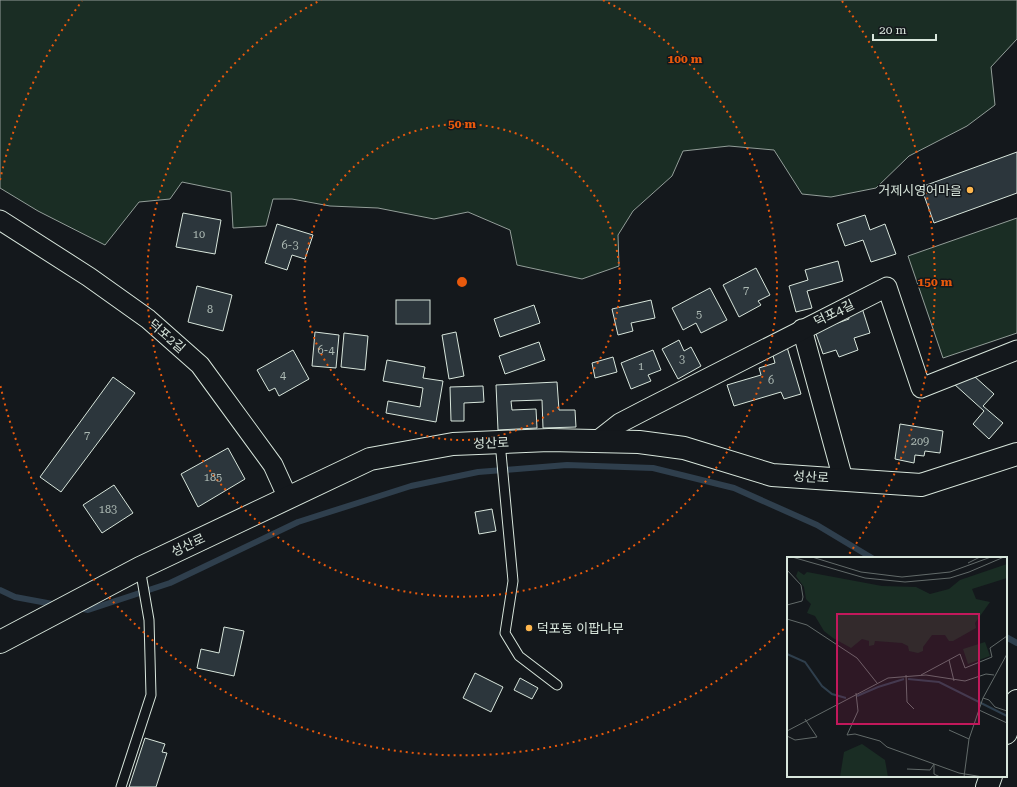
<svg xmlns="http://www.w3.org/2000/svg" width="1017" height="787" font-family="'Roboto Serif','Noto Sans KR',serif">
  <rect width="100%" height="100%" fill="#14181c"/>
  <g fill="#1a2d24" stroke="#939e99">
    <path d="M0 0H1017V39L991 67 995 105 967 126 909 156 876 188 831 197 802 194 774 150 729 146 683 151 672 176 633 211 618 235 619 266 582 279 517 265 510 230 468 212 434 219 378 208 330 206 292 199H273L266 226 233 228 231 192 182 182 170 199 139 202 105 245 38 211 0 188Z"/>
    <path d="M1017 218V333L943 358 908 256Z"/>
  </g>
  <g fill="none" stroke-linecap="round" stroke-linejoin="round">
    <g stroke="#2f3f4d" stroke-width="6">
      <path d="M0 590 15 597 58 605"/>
      <path d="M79 608 88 610 170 583 298 522 411 486 478 472 567 465 653 468 734 488 817 525 872 558"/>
      <path d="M1006 637 1017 643"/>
    </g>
  </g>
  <g fill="#2c363c" stroke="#d8e6dc">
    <path d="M1017 152V193L934 223 921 187Z"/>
    <path d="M183 213 221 220 215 254 176 247Z"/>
    <path d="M865 215 870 230 885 224 896 254 871 262 863 240 845 246 837 224Z"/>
    <path d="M277 224 313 235 305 259 292 255 287 270 265 263Z"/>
    <path d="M838 261 843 281 807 291 812 308 796 312 789 286 808 280 805 270Z"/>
    <path d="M756 268 770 295 758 301 761 305 739 317 723 285Z"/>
    <path d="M197 286 232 295 223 331 188 322Z"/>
    <path d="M710 288 727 320 701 333 696 323 683 330 672 308Z"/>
    <rect x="396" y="300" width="34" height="24"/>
    <path d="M651 300 655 318 631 323 633 331 618 335 612 309Z"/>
    <path d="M534 305 540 323 500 337 494 319Z"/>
    <path d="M862 308 870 333 854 338 858 350 839 357 836 350 823 354 815 331 849 319 847 312Z"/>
    <path d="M315 332 339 335 336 368 312 366Z"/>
    <path d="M456 332 464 376 449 379 442 335Z"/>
    <path d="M344 333 368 336 365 370 341 367Z"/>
    <path d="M679 340 684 351 691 347 701 366 678 379 662 349Z"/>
    <path d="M539 342 545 360 505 374 499 356Z"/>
    <path d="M787 347 801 394 784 399 781 392 734 406 727 385 761 375 759 368 775 363 772 352Z"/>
    <path d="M293 350 309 379 279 396 275 388 269 391 257 370Z"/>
    <path d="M653 350 661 370 648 375 651 381 631 389 621 363Z"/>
    <path d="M613 357 617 372 595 378 592 363Z"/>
    <path d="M387 360 425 367 423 378 443 381 436 422 386 413 388 401 420 407 423 388 383 381Z"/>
    <path d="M974 376 994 394 983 406 1003 423 989 439 973 424 984 411 954 384Z"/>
    <path d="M113 377 135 393 61 492 40 477Z"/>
    <path d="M557 382 559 410H575L576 427 543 428 542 400 511 401 512 410 536 409 537 428 498 430 496 385Z"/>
    <path d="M483 386 484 402 464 403V421H451L450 387Z"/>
    <path d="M900 424 943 431 940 453 925 451 924 456 915 455 914 463 895 459Z"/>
    <path d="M228 448 245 479 198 507 181 474Z"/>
    <path d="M114 485 133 513 102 533 83 505Z"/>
    <path d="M492 509 496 531 479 534 475 512Z"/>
    <path d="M224 627 244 631 234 676 197 668 201 649 219 653Z"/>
    <path d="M475 673 503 687 491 712 463 698Z"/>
    <path d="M520 678 538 688 532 699 514 690Z"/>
    <path d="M145 738 165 744 162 752 167 753 156 787H129Z"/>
  </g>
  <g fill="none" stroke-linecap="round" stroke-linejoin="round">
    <defs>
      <g id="service">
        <path d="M500 442 513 581 505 633 519 656 557 685"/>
        <path d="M121 787 151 695 149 620 140 568"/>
      </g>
      <g id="minor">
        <path d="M0 220 89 277 148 319 200 365 273 465 288 498"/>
        <path d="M802 329 843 479"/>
        <path d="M597 441 620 423 647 409 887 287 921 388 1017 350"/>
      </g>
      <g id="tertiary">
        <path d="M0 642 140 568 370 459 453 444 549 440 639 442 684 448 772 475 921 485 1017 454"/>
        <path d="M1006 733 1017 701"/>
        <path d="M987 787 991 776"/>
      </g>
    </defs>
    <use href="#service" stroke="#d8e6dc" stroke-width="11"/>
    <use href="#minor" stroke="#d8e6dc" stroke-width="21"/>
    <use href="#tertiary" stroke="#d8e6dc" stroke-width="24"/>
    <use href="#service" stroke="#14181c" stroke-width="9"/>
    <use href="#minor" stroke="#14181c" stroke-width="19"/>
    <use href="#tertiary" stroke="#14181c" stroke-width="22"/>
  </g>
  <g fill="none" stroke="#e8590c" stroke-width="2" stroke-dasharray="2 4">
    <circle cx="462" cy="282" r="158"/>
    <path d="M603 0A315 315 0 1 1 321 0"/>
    <path d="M788 625A473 473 0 0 1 0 384M0 180A473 473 0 0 1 82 1M842 1A473 473 0 0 1 847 557"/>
  </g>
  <g fill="#ffb74d" stroke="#14181c" stroke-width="1.5">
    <circle cx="970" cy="190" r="4"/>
    <circle cx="529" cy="628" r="4"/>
  </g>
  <g text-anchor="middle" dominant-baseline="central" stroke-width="3" stroke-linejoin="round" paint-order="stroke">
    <g font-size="11" fill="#adbab4">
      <text x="199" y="234">10</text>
      <text x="290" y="245">6-3</text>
      <text x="746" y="290">7</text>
      <text x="210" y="309">8</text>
      <text x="699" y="314">5</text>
      <text x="326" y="350">6-4</text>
      <text x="682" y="359">3</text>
      <text x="641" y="366">1</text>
      <text x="283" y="375">4</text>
      <text x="771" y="380">6</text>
      <text x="87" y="435">7</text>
      <text x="920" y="441">209</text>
      <text x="213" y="477">185</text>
      <text x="108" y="509">183</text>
    </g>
    <g font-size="13" fill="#d8e6dc" stroke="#14181c" text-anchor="end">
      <text x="962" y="190">거제시영어마을</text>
      <text x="537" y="628" text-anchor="start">덕포동 이팝나무</text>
    </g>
    <g font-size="13" fill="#d8e6dc" stroke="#14181c">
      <text transform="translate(834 313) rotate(-26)">덕포4길</text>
      <text transform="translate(167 336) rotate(41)">덕포2길</text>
      <text transform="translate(491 443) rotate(-2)">성산로</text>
      <text transform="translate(811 477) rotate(3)">성산로</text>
      <text transform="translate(188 545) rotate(-25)">성산로</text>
    </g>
  </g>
  <g transform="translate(787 557)">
    <rect width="220" height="220" fill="#14181c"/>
    <path d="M220 7V21L185 32 189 42 203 45 188 66 189 71 166 84H162L158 78H145L136 90V94L131 96 122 94 121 89 115 86 88 84 87 88 82 89V84L75 82 64 91 46 81 37 74 28 59 20 56 24 47 19 42 17 30 9 19 11 14 17 18 20 15 95 29 129 30 143 37 162 32 173 23ZM198 85 203 99 181 107 176 92ZM75 187 98 203 101 220H53L57 195Z" fill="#1a2d24"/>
    <path fill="none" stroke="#2f3f4d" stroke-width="2" d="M0 97 18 105 35 129 45 137 59 141M121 122 152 125 220 159M70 139 91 130 117 122"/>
    <path fill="none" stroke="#626a69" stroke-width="1" d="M5 0 78 21 118 25 163 21 182 15 217 0M25 0 74 15 115 20 163 15 204 0M181 6 193 0M0 13 14 28 16 40 15 44 0 48M0 62 20 68 70 101 90 126M162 103 167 124M119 118 120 145 127 152M134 118 173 97 178 111 205 100 203 91 220 79M69 136 71 154 60 178 68 177 93 184 100 190 172 216 196 220M196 141 202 143 208 150 220 154M192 153 220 166M162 173 182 182M0 174 101 121 139 118 178 124 199 117 207 118M0 179 8 183 30 180 18 162M147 207V217L153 220M120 212 143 213 147 207M177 220 182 182 196 141 220 97"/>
    <path fill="#c2185b" fill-opacity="0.15" stroke="#c2185b" stroke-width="2" d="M50 57H192V167H50Z"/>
    <rect width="220" height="220" fill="none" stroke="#d8e6dc" stroke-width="2"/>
  </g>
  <circle cx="462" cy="282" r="6" fill="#e8590c" stroke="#14181c" stroke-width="2"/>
  <g font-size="12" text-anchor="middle" font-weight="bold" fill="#e8590c" stroke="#14181c" stroke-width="3" stroke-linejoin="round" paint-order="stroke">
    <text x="685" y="63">100 m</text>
    <text x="462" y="128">50 m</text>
    <text x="935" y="286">150 m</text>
  </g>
  <path d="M873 34v6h63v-6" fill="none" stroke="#d8e6dc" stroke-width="2"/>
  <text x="879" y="34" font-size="12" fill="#d8e6dc" stroke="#14181c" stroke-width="3" paint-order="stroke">20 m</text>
</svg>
